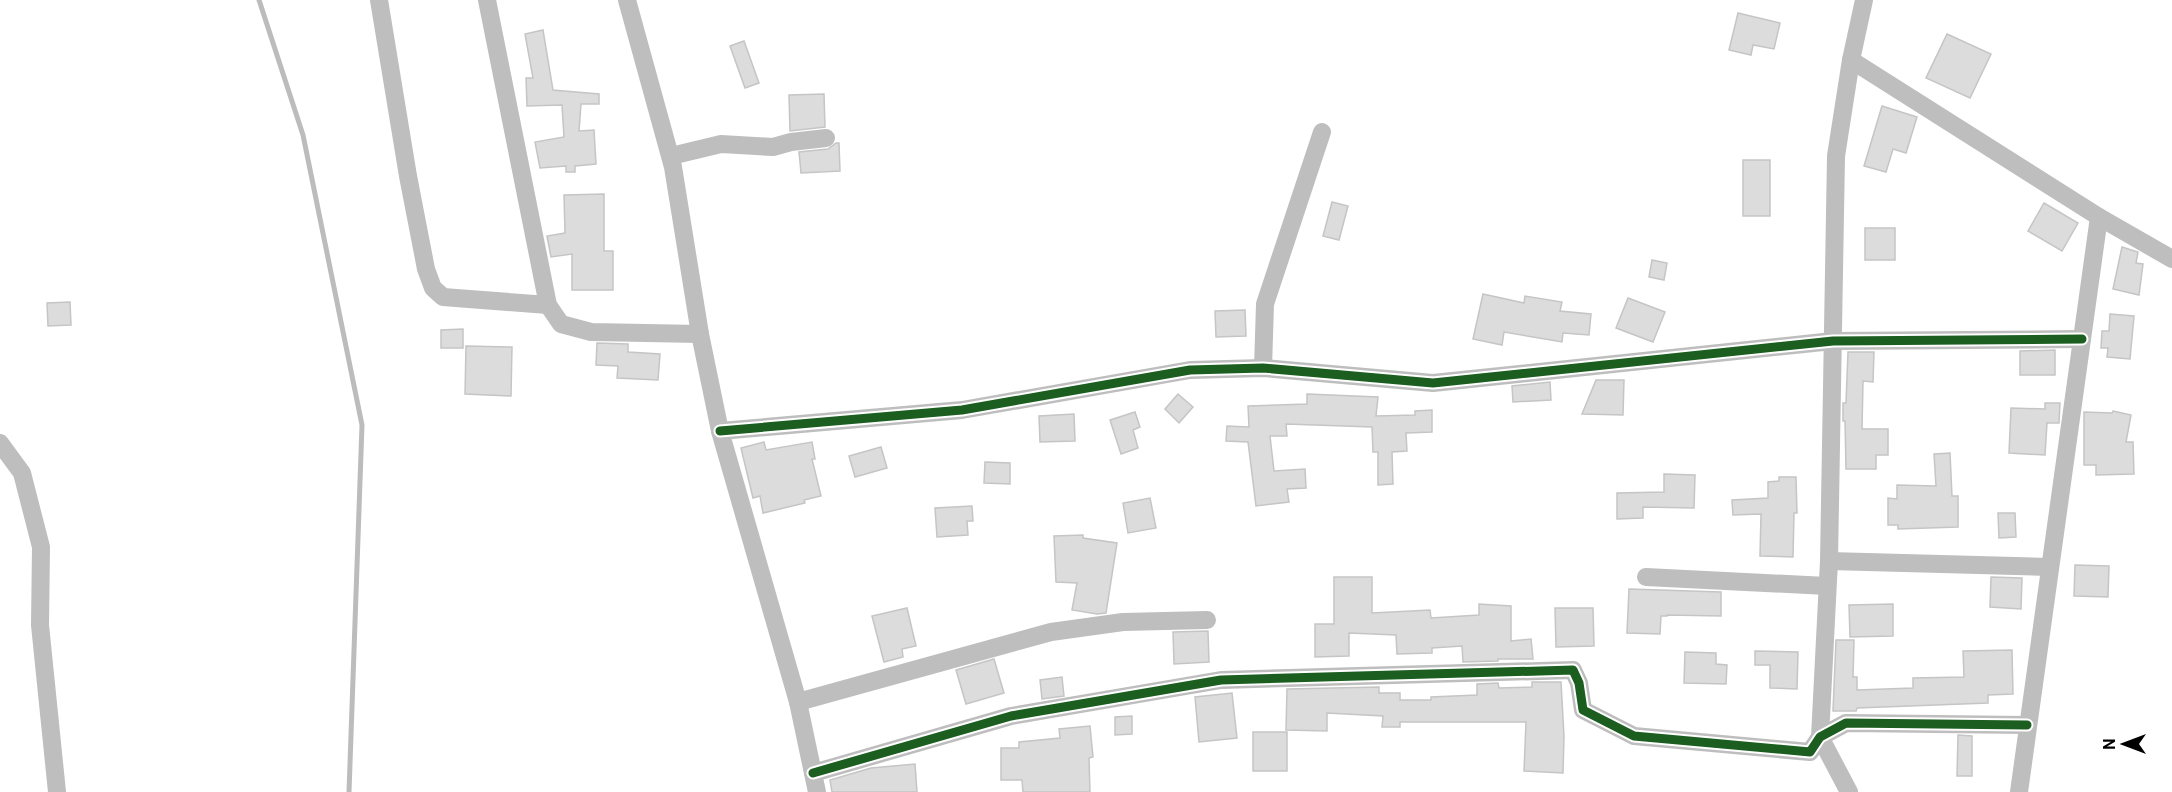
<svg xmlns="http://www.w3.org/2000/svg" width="2172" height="792" font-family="Roboto,sans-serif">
  <rect width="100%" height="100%" fill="#fff"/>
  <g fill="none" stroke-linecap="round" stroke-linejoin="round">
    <path stroke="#bcbcbc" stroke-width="5" d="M259 0 303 135 362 425 349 792"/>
  </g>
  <g fill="#dcdcdc" stroke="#c5c5c5" stroke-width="1.5">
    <path d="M1738 13 1780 23 1774 49 1753 45 1751 55 1729 50Z"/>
    <path d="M543 30 553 90 599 94V104H581L579 131 594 130 596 164 575 166V172H566V166L540 168 535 142 564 137 562 105 527 106 526 78H533L525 34Z"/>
    <path d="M1947 34 1991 54 1970 98 1926 78Z"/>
    <path d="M744 41 759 83 745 88 730 46Z"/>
    <path d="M824 94 825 127 790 131 789 95Z"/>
    <path d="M1882 106 1917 117 1906 153 1893 149 1886 172 1864 166Z"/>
    <path d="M836 143H839L840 171 801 173 799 152 828 149Z"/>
    <rect x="1743" y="160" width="27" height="56"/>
    <path d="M604 194V251H613V290H572V254L551 257 547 236 565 233 564 195Z"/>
    <path d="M1332 202 1348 206 1339 240 1323 236Z"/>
    <path d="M2044 203 2078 223 2062 251 2028 231Z"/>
    <rect x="1865" y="228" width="30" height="32"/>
    <path d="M2122 247 2138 252 2136 263 2143 264 2139 295 2113 289Z"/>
    <path d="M1652 260 1667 263 1664 280 1649 277Z"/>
    <path d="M1483 294 1524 303 1525 296 1562 302 1560 311 1591 314 1589 335 1563 333 1562 342 1504 332 1502 345 1473 339Z"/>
    <path d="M1628 298 1665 312 1653 342 1616 328Z"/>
    <path d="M70 302 71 325 48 326 47 303Z"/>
    <path d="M1245 310 1246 336 1216 337 1215 311Z"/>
    <path d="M2110 314 2134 316 2130 359 2107 357 2108 348H2101L2102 331H2109Z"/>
    <path d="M463 329V348H441V330Z"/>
    <path d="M597 343 628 344V352L660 354 658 380 617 378 618 366 596 365Z"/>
    <path d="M466 346 512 347 511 396 465 394Z"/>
    <path d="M2055 350V375H2020V351Z"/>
    <path d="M1848 352H1874L1873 382 1863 381 1862 429H1888V455H1876V469H1846L1845 421H1843V403H1846Z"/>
    <path d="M1596 380H1624L1623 415 1582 414Z"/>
    <path d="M1550 382 1551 400 1513 402 1512 386Z"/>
    <path d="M1178 394 1193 407 1179 423 1165 409Z"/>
    <path d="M1307 394 1378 397 1376 416 1415 415V411L1432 410V432L1406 433 1407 451 1392 452 1393 484 1378 485V452H1373L1372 427 1286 424 1287 436H1270L1274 471 1305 469 1306 488 1287 489 1289 502 1256 506 1248 442 1226 441 1227 426 1249 427 1248 406 1307 404Z"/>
    <path d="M2045 403H2060L2059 423H2047L2045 455 2009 453 2011 408 2045 409Z"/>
    <path d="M2113 411 2131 415 2126 442H2133L2134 474 2096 475V465H2084V412L2112 413Z"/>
    <path d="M1135 412 1140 427 1133 430 1138 448 1121 454 1110 420Z"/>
    <path d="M1074 414 1075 441 1040 442 1039 416Z"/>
    <path d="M764 442 766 450 812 442 815 459H812L821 496 804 500 805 503 763 513 760 496 753 498 741 448Z"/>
    <path d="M881 447 887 468 855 477 849 456Z"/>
    <path d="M1950 453 1952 496H1958V527L1898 529V525H1888V498L1897 499V485L1936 486 1934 454Z"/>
    <path d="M985 462 1010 463V484L984 483Z"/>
    <path d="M1664 474 1695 475 1694 508 1643 507V518L1617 519V493L1664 492Z"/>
    <path d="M1779 477H1796L1797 513H1794L1793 557 1760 556 1761 514 1733 515 1732 500 1768 498V482L1779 481Z"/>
    <path d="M1150 498 1156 528 1128 533 1123 503Z"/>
    <path d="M972 506 973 521H967L968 535 937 537 935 508Z"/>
    <path d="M1998 513H2015L2016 537 1999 538Z"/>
    <path d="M1083 535V538L1117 543 1106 613 1097 614 1072 610 1077 583 1056 582 1054 536Z"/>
    <path d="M2075 565 2109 566 2108 597 2074 596Z"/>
    <path d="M1334 577H1372V613L1430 610 1431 618 1479 615V604L1511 606V641L1531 639 1533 659H1498V661L1463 662 1462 646 1432 648V653L1397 654 1396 635 1349 633V656L1315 657V624H1334Z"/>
    <path d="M1991 577 2022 578 2021 609 1990 607Z"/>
    <path d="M1629 589 1721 592V616L1667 615V616H1661L1660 634 1627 633Z"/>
    <path d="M1893 604V636L1850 637 1849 605Z"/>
    <path d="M907 608 916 646 902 649 903 657 884 662 872 616Z"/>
    <path d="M1555 608H1593L1594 646 1556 647Z"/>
    <path d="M1208 631 1209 662 1174 664 1173 632Z"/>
    <path d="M1836 640H1854L1853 677H1857V690L1913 688V678L1964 677 1963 651 2012 650 2013 694 1988 695V703L1857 708 1856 711H1833Z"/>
    <path d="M1755 651 1798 652 1797 689 1770 688V665H1755Z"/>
    <path d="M1685 652 1716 653V664L1727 665 1726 684 1684 683Z"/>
    <path d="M994 659 1004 693 966 704 956 670Z"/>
    <path d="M1062 677 1064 696 1042 699 1040 680Z"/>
    <path d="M1532 682H1561L1564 736 1563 773 1524 771 1526 722H1400V727H1382L1383 716 1327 713V731L1286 730 1287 689 1379 687V693H1400V700H1431V697L1477 695V684L1498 683 1499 688 1532 687Z"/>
    <path d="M1232 693 1237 738 1199 742 1195 697Z"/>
    <path d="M1132 716V734L1115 735V717Z"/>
    <path d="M1090 726 1093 757 1089 758 1090 792H1023L1022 780H1001V748H1019V742L1060 738 1059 729Z"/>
    <rect x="1253" y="732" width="34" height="39"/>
    <path d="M1958 735 1972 736V776H1957Z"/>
    <path d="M915 764 917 792H832L830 780 871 768Z"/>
  </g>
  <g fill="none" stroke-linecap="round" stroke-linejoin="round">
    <g stroke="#bebebe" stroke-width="18">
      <path d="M379 0 408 176 426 269 433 288 443 297 548 305"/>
      <path d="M487 0 548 305 561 324 591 332 700 334"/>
      <path d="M627 0 673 167 700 334 720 431 798 702 817 792"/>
      <path d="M1851 60 2099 217 2172 259"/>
      <path d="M671 156 721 144 773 147 791 142 826 138"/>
      <path d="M1263 368 1265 304 1322 132"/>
      <path d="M720 431 962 410 1190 370 1263 368 1433 383 1833 341 2082 339"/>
      <path d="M0 443 22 473 41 547 40 625 57 792"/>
      <path d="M1829 561 2050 567"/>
      <path d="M1646 577 1827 586"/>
      <path d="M798 702 1051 632 1123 622 1207 620"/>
      <path d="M813 773 1011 716 1221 680 1573 670 1579 683 1583 710 1634 736 1810 752 1820 737 1846 723 2027 725"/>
      <path d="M1849 792 1820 737 1829 561 1836 156 1851 60 1864 0"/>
      <path d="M2019 792 2099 217"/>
    </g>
    <defs>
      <g id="cycleway">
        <path d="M720 431 962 410 1190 370 1263 368 1433 383 1833 341 2082 339"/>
        <path d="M813 773 1011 716 1221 680 1573 670 1579 683 1583 710 1634 736 1810 752 1820 737 1846 723 2027 725"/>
      </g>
    </defs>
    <use href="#cycleway" stroke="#fff" stroke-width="13"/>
    <use href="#cycleway" stroke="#1b5e20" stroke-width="9"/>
  </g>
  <g transform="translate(2124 744) rotate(270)" stroke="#ffffff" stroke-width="4.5" paint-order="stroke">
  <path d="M0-4.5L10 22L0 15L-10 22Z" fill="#000000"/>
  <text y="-9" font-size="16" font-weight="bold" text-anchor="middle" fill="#000000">N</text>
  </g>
</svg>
